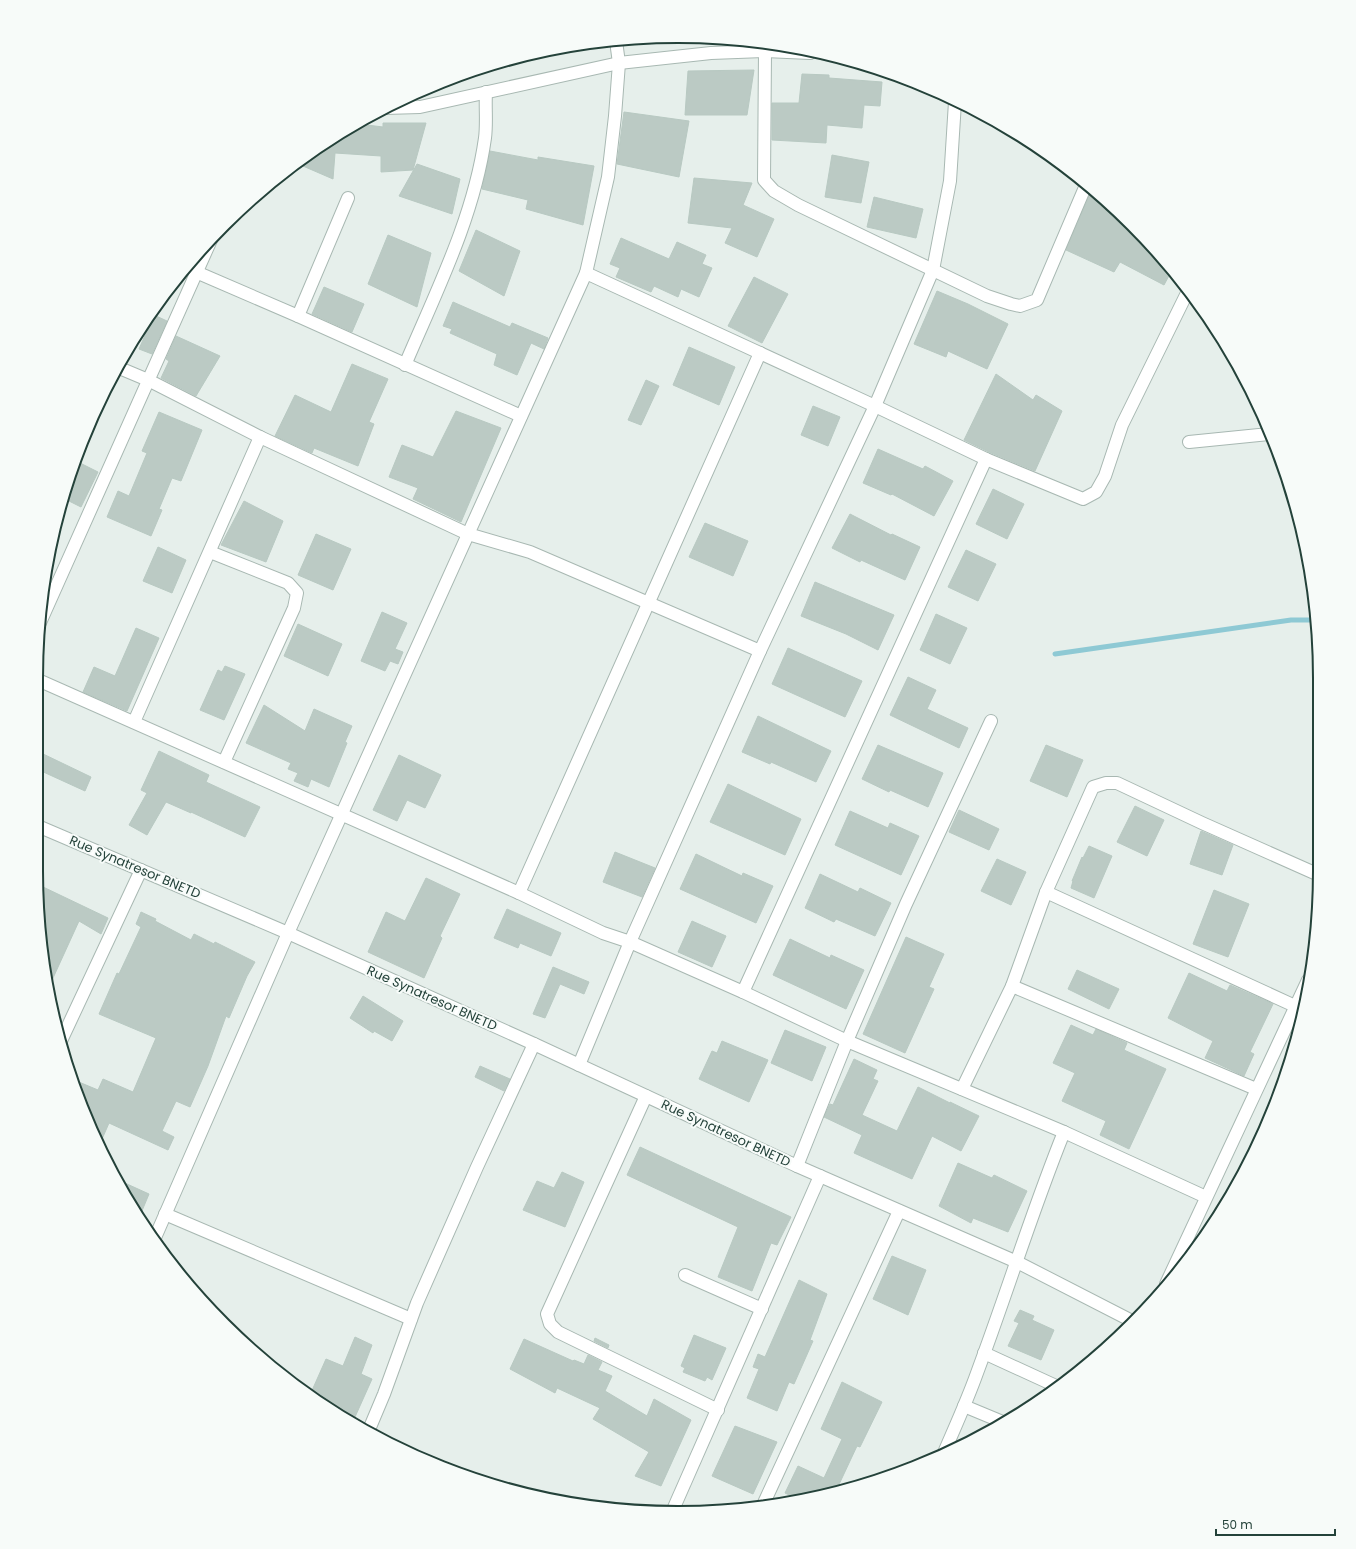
<svg xmlns="http://www.w3.org/2000/svg" width="1356" height="1549" font-family="Poppins,sans-serif">
  <rect width="100%" height="100%" fill="#e6efeb"/>
  <g fill="none" stroke-linecap="round" stroke-linejoin="round">
    <path stroke="#8ec9d4" stroke-width="5" d="M1055 654 1291 620H1316"/>
  </g>
  <g fill="#bbcac4" stroke="#b8c9c2">
    <path d="M754 70 747 115H685L688 71Z"/>
    <path d="M802 74 829 75V78L882 82 880 106 864 105 862 128 827 125 826 143 772 140V103H799Z"/>
    <path d="M624 112 689 121 679 177 617 164Z"/>
    <path d="M383 123H426L413 170 381 172V156L335 153 333 179 296 163 359 124 383 127Z"/>
    <path d="M490 151 538 160V157L594 166 583 225 526 209 528 200 482 189Z"/>
    <path d="M832 155 869 162 861 203 825 197Z"/>
    <path d="M417 164 460 179 452 214 399 196Z"/>
    <path d="M694 178 752 183 743 205 774 219 757 257 725 243 732 228 688 223Z"/>
    <path d="M1092 189 1101 195 1172 270 1164 285 1120 262 1114 272 1066 250Z"/>
    <path d="M874 197 923 209 916 238 867 227Z"/>
    <path d="M476 230 520 251 504 296 459 271Z"/>
    <path d="M388 235 431 253 417 307 368 284Z"/>
    <path d="M621 238 669 259 677 242 706 255 702 264 712 268 699 297 681 289 678 297 654 286 651 292 616 277 620 268 610 264Z"/>
    <path d="M754 277 788 294 762 343 728 326Z"/>
    <path d="M324 287 364 304 352 332 312 314Z"/>
    <path d="M937 291 968 304 1008 324 987 369 948 351 946 357 914 344Z"/>
    <path d="M453 302 510 327 512 323 548 338 544 349 531 343 517 375 494 365 497 354 450 333 452 329 443 326Z"/>
    <path d="M154 315 167 321 152 354 139 349Z"/>
    <path d="M176 336 220 356 196 396 161 378 169 361 166 359Z"/>
    <path d="M689 347 735 367 719 405 673 385Z"/>
    <path d="M352 364 388 379 369 422 374 424 358 466 314 448 312 453 275 436 295 395 331 412Z"/>
    <path d="M996 374 1033 400 1036 395 1062 411 1035 471 989 452 964 440Z"/>
    <path d="M646 380 659 386 641 425 628 420Z"/>
    <path d="M813 406 840 417 828 446 801 435Z"/>
    <path d="M456 411 501 428 461 522 413 499 418 488 389 477 402 445 433 457Z"/>
    <path d="M159 412 202 430 181 481 172 478 159 509 162 510 151 536 107 517 118 491 129 496 147 453 142 451Z"/>
    <path d="M878 449 923 469 925 466 953 481 934 516 892 494 891 495 863 483Z"/>
    <path d="M76 461 98 472 81 507 65 499Z"/>
    <path d="M993 489 1024 504 1007 539 976 524Z"/>
    <path d="M244 501 283 521 266 562 221 545Z"/>
    <path d="M850 514 891 535 892 534 920 547 905 580 861 560 860 562 832 548Z"/>
    <path d="M705 523 748 541 733 576 689 557Z"/>
    <path d="M316 534 351 549 333 590 298 575Z"/>
    <path d="M158 547 186 560 172 593 143 581Z"/>
    <path d="M966 550 996 564 978 601 948 587Z"/>
    <path d="M815 582 894 615 878 650 846 634 801 616Z"/>
    <path d="M382 612 407 623 395 649 403 652 398 664 390 661 385 671 361 661Z"/>
    <path d="M936 614 967 628 950 664 920 650Z"/>
    <path d="M298 624 342 644 328 676 284 656Z"/>
    <path d="M136 628 159 638 127 711 83 692 94 667 115 676Z"/>
    <path d="M788 648 862 681 845 717 772 684Z"/>
    <path d="M225 666 245 674 224 720 200 710 218 670 222 672Z"/>
    <path d="M908 677 936 690 927 709 968 728 959 748 890 715Z"/>
    <path d="M264 705 305 731 314 709 352 726 345 742 347 743 329 787 311 779 308 787 294 781 298 773 288 769 291 763 246 743Z"/>
    <path d="M758 716 831 751 816 782 771 762 770 764 742 752Z"/>
    <path d="M878 745 943 773 928 807 890 790 889 792 862 779Z"/>
    <path d="M1046 745 1083 760 1067 797 1030 781Z"/>
    <path d="M159 751 209 775 206 782 260 807 245 837 191 812V813L166 802 147 835 129 825 147 793 141 790Z"/>
    <path d="M39 752 91 777 85 791 39 770Z"/>
    <path d="M399 755 441 775 425 808 407 800 397 821 373 810Z"/>
    <path d="M728 784 801 819 785 855 710 822Z"/>
    <path d="M1135 806 1164 820 1147 856 1117 842Z"/>
    <path d="M959 810 999 829 989 850 949 832Z"/>
    <path d="M850 811 888 828 890 823 919 836 901 875 835 845Z"/>
    <path d="M1201 831 1233 845 1222 875 1190 864Z"/>
    <path d="M1089 846 1112 856 1094 898 1071 888 1073 881H1072L1082 857 1083 858Z"/>
    <path d="M615 852 655 868 642 897 603 882Z"/>
    <path d="M696 854 742 876 743 873 773 886 756 923 680 889Z"/>
    <path d="M997 859 1026 872 1011 905 981 891Z"/>
    <path d="M820 874 858 892 860 888 891 903 875 936 836 919 834 922 805 908Z"/>
    <path d="M426 878 460 894 440 936 442 938 424 978 368 952 386 912 405 921Z"/>
    <path d="M41 886 108 918 101 934 79 921 48 989 41 955Z"/>
    <path d="M1214 890 1249 904 1228 957 1193 944Z"/>
    <path d="M507 909 561 933 551 956 520 943 518 948 494 938Z"/>
    <path d="M141 912 156 919 155 921 191 940 194 934 214 944 215 942 255 962 247 976 229 1018 226 1016 208 1066 190 1107 176 1101 162 1131 174 1137 168 1150 109 1123 99 1146 74 1080 98 1090 103 1079 133 1092 156 1038 99 1014 117 973 119 974 141 927 136 924Z"/>
    <path d="M692 921 726 936 712 967 678 952Z"/>
    <path d="M906 937 944 954 929 987 934 989 905 1053 863 1034Z"/>
    <path d="M790 939 830 958 831 955 864 970 846 1009 773 975Z"/>
    <path d="M553 967 589 982 584 994 560 984 545 1018 533 1014Z"/>
    <path d="M1077 970 1119 989 1109 1009 1068 989Z"/>
    <path d="M1189 973 1227 991 1230 985 1273 1004 1250 1052 1254 1054 1244 1076 1205 1058 1213 1041 1168 1018Z"/>
    <path d="M363 996 403 1021 392 1041 374 1031 373 1033 350 1018Z"/>
    <path d="M1071 1025 1093 1035 1096 1029 1127 1043 1124 1050 1166 1069 1129 1149 1100 1135 1106 1121 1062 1101 1075 1073 1053 1063Z"/>
    <path d="M785 1030 826 1047 812 1081 771 1063Z"/>
    <path d="M722 1041 768 1060 749 1102 699 1079 712 1051 717 1053Z"/>
    <path d="M854 1059 877 1070 873 1079 878 1081 862 1115 897 1131 918 1087 950 1103V1102L979 1116 961 1151 932 1136 912 1179 854 1153 862 1135 824 1117 830 1104 833 1105Z"/>
    <path d="M480 1066 510 1079 504 1091 475 1077Z"/>
    <path d="M640 1147 791 1217 777 1245 771 1243 752 1291 718 1277 738 1227 627 1175Z"/>
    <path d="M958 1163 992 1178 994 1175 1027 1191 1008 1232 973 1218 971 1223 939 1206Z"/>
    <path d="M562 1172 584 1182 565 1227 523 1210 537 1181 554 1188Z"/>
    <path d="M116 1179 149 1194 139 1218 135 1211Z"/>
    <path d="M892 1256 926 1270 908 1315 873 1299Z"/>
    <path d="M799 1280 827 1294 810 1340 813 1341 794 1384 789 1382 777 1411 747 1398 759 1369 753 1367 758 1354 765 1357Z"/>
    <path d="M1020 1310 1034 1316 1032 1320 1054 1330 1041 1360 1008 1346 1019 1323 1014 1321Z"/>
    <path d="M694 1335 726 1348 712 1380 707 1377 705 1381 683 1372 685 1368 681 1366Z"/>
    <path d="M355 1337 372 1345 361 1374 372 1379 355 1417 319 1402 310 1395 326 1359 343 1366Z"/>
    <path d="M595 1338 609 1345 608 1348 594 1341Z"/>
    <path d="M524 1339 573 1361 574 1360 584 1364 588 1355 602 1362 598 1370 612 1376 605 1391 647 1416 654 1399 691 1420 661 1486 635 1476 649 1452 593 1419 600 1408 557 1388 555 1393 510 1369Z"/>
    <path d="M842 1382 882 1402 860 1447 857 1446 835 1493 798 1499 785 1493 798 1466 824 1478 842 1439 821 1429Z"/>
    <path d="M735 1426 777 1442 753 1494 712 1476Z"/>
  </g>
  <g fill="none" stroke-linecap="round" stroke-linejoin="round">
    <defs>
      <g id="minor">
        <path d="M765 51 764 180 774 191 798 205 987 296 1011 304 1020 306 1037 300 1086 185"/>
        <path d="M385 108 420 107 619 63 711 53 765 51 810 53"/>
        <path d="M196 272 298 316 521 416"/>
        <path d="M586 273 875 406 986 459 1083 499 1096 492 1105 476 1122 425 1189 289"/>
        <path d="M298 316 348 198"/>
        <path d="M405 365C436 292 474 217 485 138 487 123 485 107 486 92"/>
        <path d="M117 367 148 380 260 437 468 534 530 552 760 651"/>
        <path d="M1189 442 1269 434"/>
        <path d="M210 552 288 583 297 593 294 608 224 762"/>
        <path d="M39 625 211 240"/>
        <path d="M38 680 519 893 603 933 630 942 743 992 847 1041 1064 1132 1206 1197"/>
        <path d="M134 722 260 437"/>
        <path d="M40 827 288 933 534 1044 797 1166 1017 1262 1132 1321"/>
        <path d="M1046 892 1295 1006"/>
        <path d="M519 893 760 353"/>
        <path d="M1012 986 1256 1089"/>
        <path d="M743 992 986 459"/>
        <path d="M60 1043 141 870"/>
        <path d="M579 1065 630 942 760 651 875 406 933 270 950 181 955 102"/>
        <path d="M962 1089 1012 986 1046 892 1093 787 1106 783H1117L1202 823 1319 875"/>
        <path d="M646 1096 547 1314 550 1324 558 1332 718 1410"/>
        <path d="M797 1166 847 1041 906 904 991 721"/>
        <path d="M165 1214 411 1319"/>
        <path d="M154 1240 288 933 586 273 608 177 615 116 619 63 616 41"/>
        <path d="M685 1275 762 1309"/>
        <path d="M1166 1284 1308 980"/>
        <path d="M984 1353 1056 1386"/>
        <path d="M964 1406 1005 1423"/>
        <path d="M368 1432 384 1394 417 1303 477 1167 534 1044"/>
        <path d="M943 1455C955 1427 967 1401 977 1373 1007 1293 1032 1211 1064 1132"/>
        <path d="M763 1505 899 1211"/>
        <path d="M672 1512 820 1176"/>
      </g>
    </defs>
    <use href="#minor" stroke="#a8b8b2" stroke-width="14"/>
    <use href="#minor" stroke="#fff" stroke-width="12"/>
  </g>
  <g text-anchor="middle" dominant-baseline="central" stroke-width="4" stroke-linejoin="round" paint-order="stroke">
    <g font-size="13" fill="#24423a" stroke="#f7fbf9">
      <text transform="translate(135 867) rotate(23)">Rue Synatresor BNETD</text>
      <text transform="translate(432 998) rotate(24)">Rue Synatresor BNETD</text>
      <text transform="translate(726 1133) rotate(25)">Rue Synatresor BNETD</text>
    </g>
  </g>
  <path d="M0 0H1356V1549H0ZM678 43H678A635 635 0 0 1 1313 678V871A635 635 0 0 1 678 1506H678A635 635 0 0 1 43 871V678A635 635 0 0 1 678 43Z" fill="#f7fbf9" fill-rule="evenodd"/>
  <path fill="none" stroke="#24423a" stroke-width="2" d="M678 43H678A635 635 0 0 1 1313 678V871A635 635 0 0 1 678 1506H678A635 635 0 0 1 43 871V678A635 635 0 0 1 678 43Z"/>
  <path d="M1216 1529v6h119v-6" fill="none" stroke="#24423a" stroke-width="2"/>
  <text x="1222" y="1529" font-size="12" fill="#24423a" stroke="#f7fbf9" stroke-width="3" paint-order="stroke">50 m</text>
</svg>
